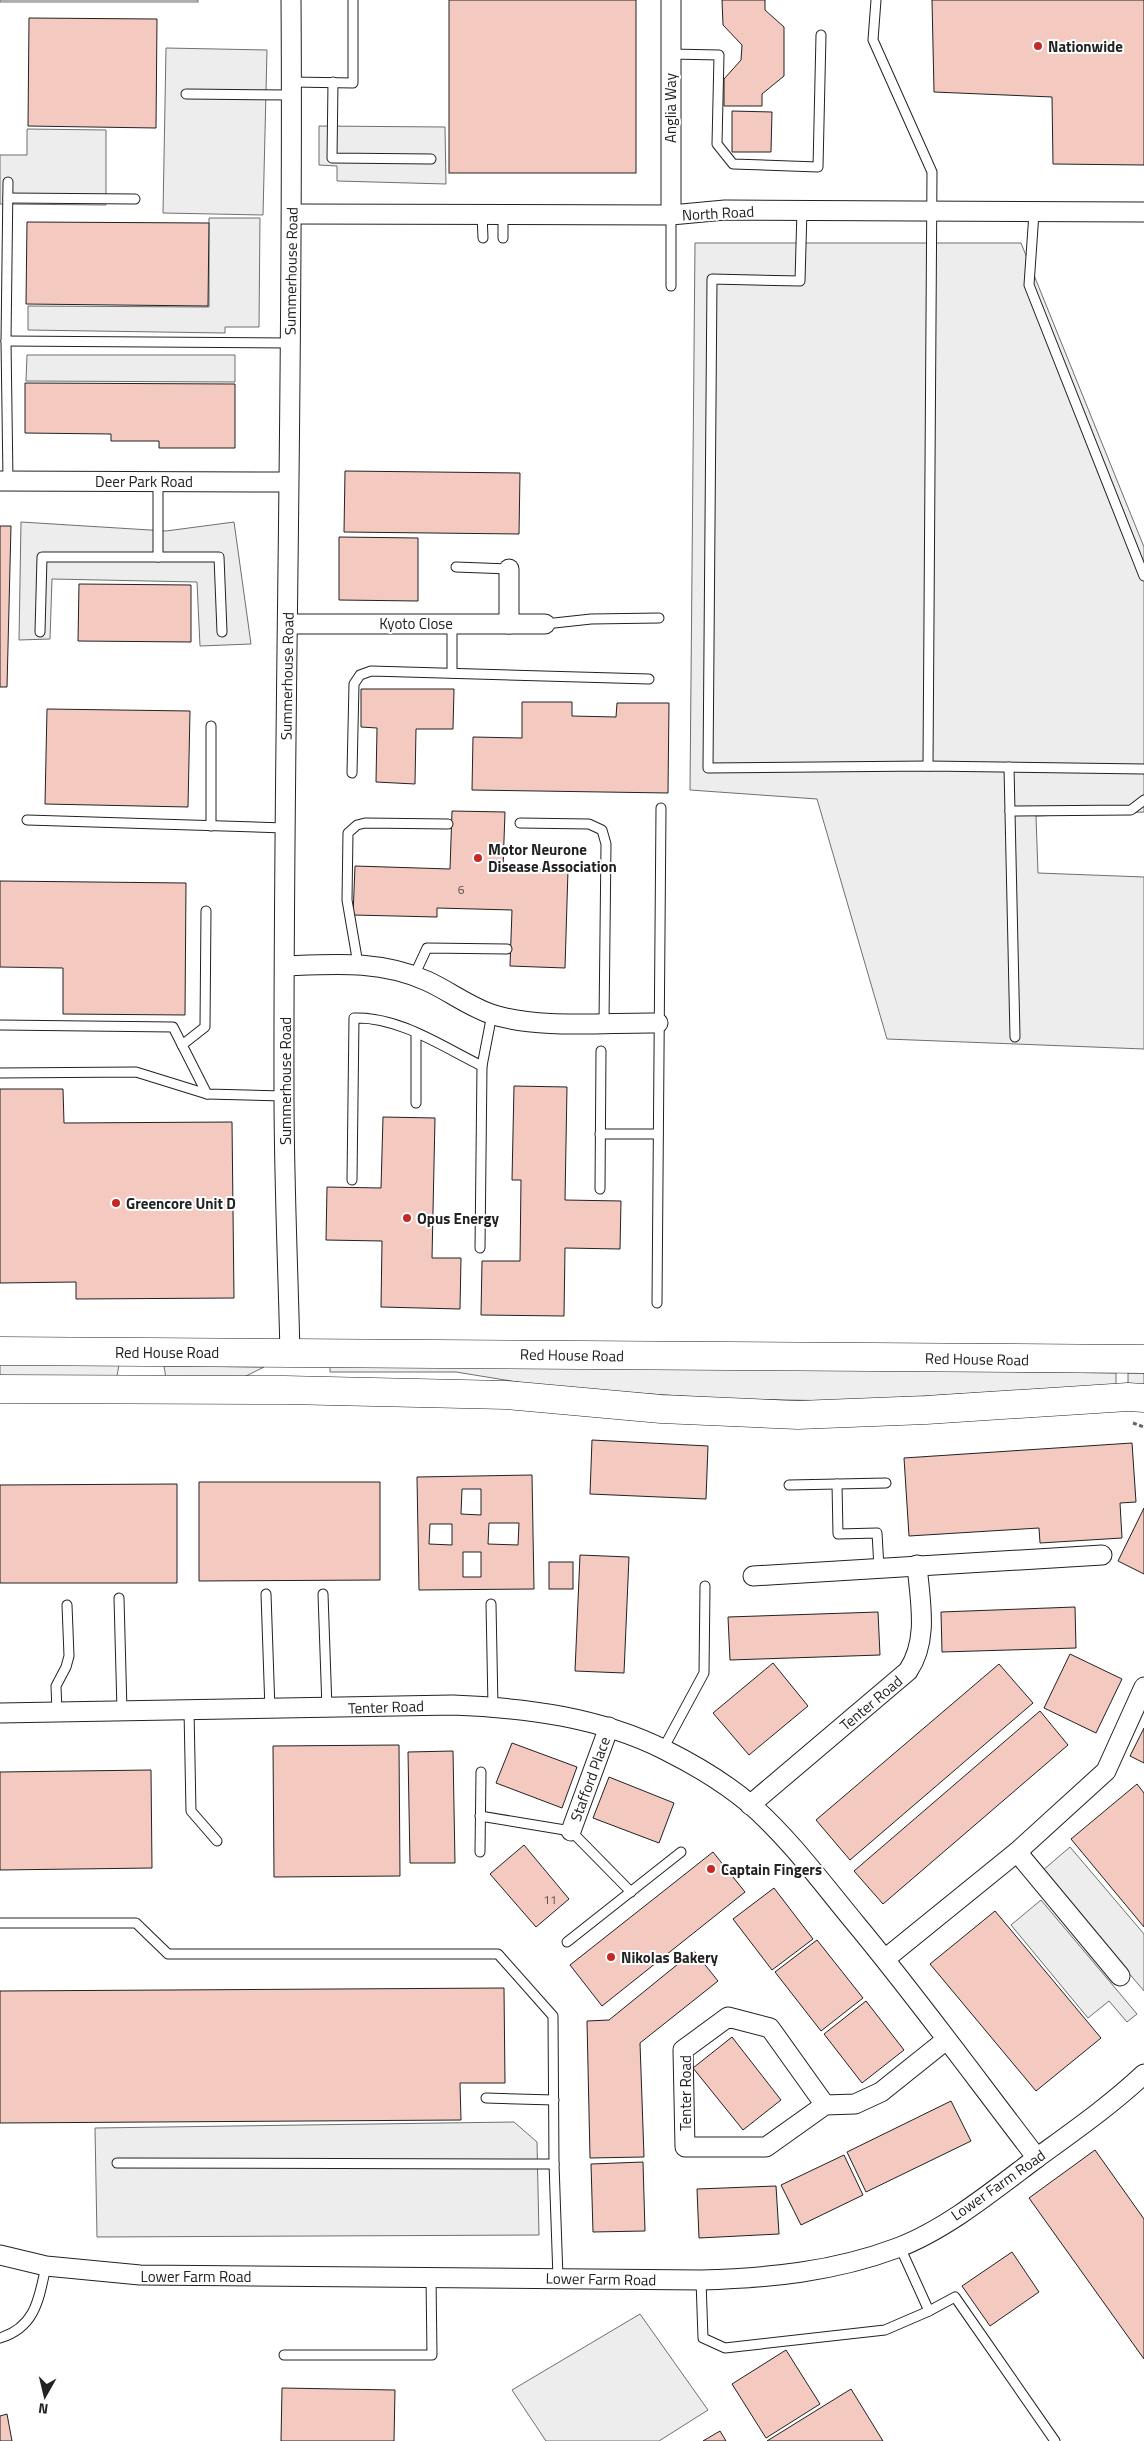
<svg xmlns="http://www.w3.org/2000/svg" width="1144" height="2441" font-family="'Titillium Web',sans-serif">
  <rect width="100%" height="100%" fill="#fff"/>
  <g fill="#eee" stroke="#6f6f6f">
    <path d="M0 1363 119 1365 117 1376 0 1377Z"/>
    <path d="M164 1366 264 1367 238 1380 166 1379Z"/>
    <path d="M330 1366 837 1369 1116 1373V1385L842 1401 729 1399 554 1388 456 1372H330Z"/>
    <path d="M1128 1373H1144V1387L1128 1385Z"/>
  </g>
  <g fill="#ededed" stroke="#6f6f6f">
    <rect x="0" y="0" width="198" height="2"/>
    <path d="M166 48 267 50 263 215 163 213Z"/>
    <path d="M319 126 445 127 446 184 337 181V166L319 165Z"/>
    <path d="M27 129 106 130V205L0 204V155H27Z"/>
    <path d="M209 218H260L259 327H225V333L28 330V306L209 307Z"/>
    <path d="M695 243H1021L1144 547V812L1036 816 1038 873 1144 877V1049L887 1039 817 799 690 790Z"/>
    <path d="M27 355H235V382L26 381Z"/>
    <path d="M21 522 166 531 234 522 251 644 200 646 197 582 52 579 50 639 19 640Z"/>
    <path d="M1070 1847 1144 1934V1991L1042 1871Z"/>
    <path d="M1041 1900 1137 2014 1127 2022 1109 2001 1088 2018 1011 1925Z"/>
    <path d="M514 2122 537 2142 539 2235 97 2237 95 2128Z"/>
    <path d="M640 2314 708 2410 659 2441H546L512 2390Z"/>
  </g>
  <g fill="#f3c9c0" stroke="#222" fill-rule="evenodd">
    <rect x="449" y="0" width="187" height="173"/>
    <path d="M722 0H765V10L784 27V76L762 94V106H724V79L741 60 742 45 723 25Z"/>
    <path d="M932 0H1144V165L1053 164 1052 97 934 92Z"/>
    <path d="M29 18 157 19 156 128 28 126Z"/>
    <path d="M732 111 772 112 771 152H732Z"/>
    <path d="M27 222 209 223 208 306 26 304Z"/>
    <path d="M25 383 235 384V448H159V441H111V434L25 433Z"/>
    <path d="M345 471 520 473 519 534 344 532Z"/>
    <path d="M0 526H11L7 687H0Z"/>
    <path d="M339 537 418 538V601L339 600Z"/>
    <path d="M79 584 191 585V642L78 641Z"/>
    <path d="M361 689H454L453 729H416L415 784 376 782 377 728 361 727Z"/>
    <path d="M522 702H572V716L616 717 617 703H669L668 793 472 790 473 737 522 738Z"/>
    <path d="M47 709 190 711 188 807 45 804Z"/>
    <path d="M452 811 505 812 503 868 568 870 565 968 510 966 512 910 437 908V917L353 915 355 866 450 869Z"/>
    <path d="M0 881 186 883 185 1015 63 1014V968L0 967Z"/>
    <path d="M514 1086 567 1087 565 1200 621 1201 620 1249 565 1248 564 1316 481 1315 482 1261H520L521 1180H512Z"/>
    <path d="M0 1089H63L64 1123 232 1122 234 1298 76 1299V1282L0 1283Z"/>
    <path d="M383 1117 435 1118 432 1258H461L460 1309 381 1307 382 1241 326 1240 327 1187 381 1188Z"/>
    <path d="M592 1440 708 1446 706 1499 590 1494Z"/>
    <path d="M1132 1443 1136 1502 1120 1503 1122 1538 1040 1543 1039 1528 909 1536 904 1458Z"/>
    <path d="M532 1475 534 1589 419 1590 417 1477ZM462 1489H481V1515L461 1514ZM489 1523H519L518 1545 488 1544ZM430 1524H452V1545L429 1544ZM463 1552H481V1577H463Z"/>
    <path d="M199 1482H380V1580L199 1581Z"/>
    <path d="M177 1484V1583H0V1485Z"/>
    <path d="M1144 1508V1574L1118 1561Z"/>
    <path d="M580 1555 629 1557 624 1673 575 1671Z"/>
    <rect x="549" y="1562" width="24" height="27"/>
    <path d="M1075 1607 1076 1648 942 1652 941 1612Z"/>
    <path d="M878 1612 880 1655 730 1660 728 1617Z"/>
    <path d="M1070 1654 1122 1679 1096 1733 1044 1708Z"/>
    <path d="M773 1663 808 1706 749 1755 713 1713Z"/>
    <path d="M999 1664 1033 1703 850 1860 816 1820Z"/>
    <path d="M1040 1711 1068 1745 883 1904 854 1871Z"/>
    <path d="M1144 1728V1763L1130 1756Z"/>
    <path d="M512 1743 577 1767 562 1808 496 1783Z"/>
    <path d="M399 1745 400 1876 274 1877 273 1746Z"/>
    <path d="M453 1751 455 1863H410L408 1752Z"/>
    <path d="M151 1770 152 1868 0 1870V1772Z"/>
    <path d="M609 1777 674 1803 659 1843 593 1818Z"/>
    <path d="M1137 1784 1144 1793V1927L1071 1839Z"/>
    <path d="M524 1845 569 1899 536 1927 490 1874Z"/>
    <path d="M713 1852 745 1892 602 2006 570 1965Z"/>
    <path d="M774 1888 813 1939 772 1970 733 1919Z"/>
    <path d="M995 1911 1101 2038 1036 2091 930 1964Z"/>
    <path d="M817 1940 863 1998 821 2031 775 1972Z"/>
    <path d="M694 1951 718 1981 640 2043 644 2157 590 2158 587 2021 609 2020Z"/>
    <path d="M504 1988 505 2083H460L461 2120 0 2123V1991Z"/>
    <path d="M866 2001 904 2050 862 2083 824 2034Z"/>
    <path d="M732 2037 781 2100 743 2130 693 2068Z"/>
    <path d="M951 2101 971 2141 866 2192 847 2152Z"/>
    <path d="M1095 2150 1144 2219V2359L1029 2198Z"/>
    <path d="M844 2155 863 2195 801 2225 781 2185Z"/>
    <path d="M643 2162 645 2231 593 2232 591 2164Z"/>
    <path d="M776 2186 779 2234 699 2238 697 2189Z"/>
    <path d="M1012 2252 1039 2292 990 2326 962 2286Z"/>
    <path d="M786 2350 820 2404 766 2438 732 2384Z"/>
    <path d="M282 2388 395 2390 394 2441H281Z"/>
    <path d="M851 2389 883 2441H767Z"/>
    <path d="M7 2414 12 2441H0V2416Z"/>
    <path d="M720 2431 726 2441H703Z"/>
  </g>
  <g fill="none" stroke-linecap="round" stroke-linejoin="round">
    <defs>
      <g id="service">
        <path d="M876 0 873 40 932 172 928 766"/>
        <path d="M671 54 719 55 717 144 733 164 818 167 821 35"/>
        <path d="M292 82 353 83V0"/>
        <path d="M333 82 332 158 431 159"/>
        <path d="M186 94 292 95"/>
        <path d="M8 198 135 199"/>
        <path d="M802 210 800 281 712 279 708 768 928 766 1144 769"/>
        <path d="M1034 213 1029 285 1144 576"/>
        <path d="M482 214 483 238"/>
        <path d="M503 215V238"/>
        <path d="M671 286V215"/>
        <path d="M6 341 289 343"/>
        <path d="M8 481 6 341 8 182"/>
        <path d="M158 481V557"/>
        <path d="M456 567 509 569"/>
        <path d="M452 623V673"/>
        <path d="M545 624 591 619 659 618"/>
        <path d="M40 632 42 557H219L222 632"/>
        <path d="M211 726V826"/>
        <path d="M1009 767 1015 1037"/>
        <path d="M352 773 354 684 360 675 371 671 649 679"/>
        <path d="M1010 811 1131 810 1144 800"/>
        <path d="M27 820 285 828"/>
        <path d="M520 823 589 824 602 830 606 844 604 1022"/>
        <path d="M358 964 347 900 348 833 357 825 365 823 448 824"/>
        <path d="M414 976 427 948 507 949"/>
        <path d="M0 1025 173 1027 207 1094"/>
        <path d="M182 1045 205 1027 206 911"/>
        <path d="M0 1073 136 1072 207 1094 284 1096"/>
        <path d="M416 1103V1034"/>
        <path d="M600 1134H658"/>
        <path d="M352 1180 354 1018C398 1016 443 1047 482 1066"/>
        <path d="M600 1189 601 1051"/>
        <path d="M480 1248 482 1066 492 1014"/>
        <path d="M657 1303 661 808"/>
        <path d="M837 1484 838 1534 877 1533 879 1568"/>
        <path d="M789 1485 886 1483"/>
        <path d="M266 1594 270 1710"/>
        <path d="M323 1594 327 1709"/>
        <path d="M119 1598 122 1711"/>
        <path d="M491 1604 493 1707"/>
        <path d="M189 1710 191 1811 217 1841"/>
        <path d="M57 1712 56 1686 66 1667 69 1656 67 1605"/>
        <path d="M663 1749 704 1673 705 1586"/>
        <path d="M480 1816 571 1831 631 1892"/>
        <path d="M480 1852 481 1772"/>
        <path d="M0 1923H136L168 1954H498L553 2016 554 2164 558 2278"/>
        <path d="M567 1942 681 1852"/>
        <path d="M486 2098 554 2100"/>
        <path d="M117 2163 554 2164"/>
        <path d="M701 2280 703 2338 725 2348 885 2330 929 2311 900 2247"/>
        <path d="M929 2311 955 2297 1055 2441"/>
        <path d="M0 2338C36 2327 39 2298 46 2266"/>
        <path d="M284 2355H432L431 2277"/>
      </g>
      <g id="minor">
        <path d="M293 214 671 215 725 210 1144 212"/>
        <path d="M671 215V0"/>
        <path d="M0 481 288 482"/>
        <path d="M509 569V624"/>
        <path d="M288 624H545"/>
        <path d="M285 966C334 964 381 960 427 981 449 991 468 1006 491 1014 539 1030 608 1022 658 1023"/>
        <path d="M290 1353C288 1267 284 1181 284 1095 283 730 294 365 291 0"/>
        <path d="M753 1576 1102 1555"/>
        <path d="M0 1713 453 1705C527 1708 599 1717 665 1750 695 1765 725 1783 750 1804 790 1839 822 1883 856 1924 919 2000 977 2080 1037 2158"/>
        <path d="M750 1805 908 1671C929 1640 920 1601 917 1565"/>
        <path d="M571 1831 609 1727"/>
        <path d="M1017 1852 1120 1976"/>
        <path d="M885 1959 1017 1852 1106 1771 1144 1687"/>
        <path d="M825 2105 770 2028 728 2017 683 2050 685 2147H766L825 2105 855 2104 881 2092 946 2040"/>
        <path d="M0 2255 46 2266 140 2275 701 2280C769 2278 833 2272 897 2248 945 2230 993 2191 1034 2160 1071 2133 1110 2106 1144 2074"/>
      </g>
      <g id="primary">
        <path d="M0 1351 1144 1359"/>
        <path d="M0 1389 285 1390 506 1395 661 1409 798 1415 926 1410 1128 1397 1144 1398"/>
      </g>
    </defs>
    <use href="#service" stroke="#222" stroke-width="11"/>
    <use href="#minor" stroke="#222" stroke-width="21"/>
    <use href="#primary" stroke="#222" stroke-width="29"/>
    <path stroke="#646464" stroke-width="3" stroke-dasharray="4 2.5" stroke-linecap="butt" d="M1133 1423 1144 1427"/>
    <use href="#service" stroke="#fff" stroke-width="9"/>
    <use href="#minor" stroke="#fff" stroke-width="19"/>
    <use href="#primary" stroke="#fff" stroke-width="28"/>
  </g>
  <g fill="#c62828" stroke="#fff" stroke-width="2">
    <circle cx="1038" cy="46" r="5"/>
    <circle cx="478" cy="858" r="5"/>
    <circle cx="116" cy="1203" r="5"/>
    <circle cx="407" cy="1218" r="5"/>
    <circle cx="711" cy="1869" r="5"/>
    <circle cx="611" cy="1957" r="5"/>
  </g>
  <g text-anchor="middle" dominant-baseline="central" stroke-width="4" stroke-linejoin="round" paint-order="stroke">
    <g font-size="12" fill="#564c4a">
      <text x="461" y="889">6</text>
      <text x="550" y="1899">11</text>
    </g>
    <g font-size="15" font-weight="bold" fill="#222" stroke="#fff" text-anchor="start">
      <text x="1048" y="46">Nationwide</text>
      <text x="488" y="849">Motor Neurone<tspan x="488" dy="17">Disease Association</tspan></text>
      <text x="126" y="1203">Greencore Unit D</text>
      <text x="417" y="1218">Opus Energy</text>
      <text x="721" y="1869">Captain Fingers</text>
      <text x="621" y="1957">Nikolas Bakery</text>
    </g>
    <g font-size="15" fill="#222" stroke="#fff">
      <text transform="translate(670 108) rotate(-90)">Anglia Way</text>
      <text transform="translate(718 213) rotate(-3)">North Road</text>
      <text transform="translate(291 271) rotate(-89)">Summerhouse Road</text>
      <text x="144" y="481">Deer Park Road</text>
      <text x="416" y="623">Kyoto Close</text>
      <text transform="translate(287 676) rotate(-89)">Summerhouse Road</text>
      <text transform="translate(285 1081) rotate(-90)">Summerhouse Road</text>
      <text x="167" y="1352">Red House Road</text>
      <text transform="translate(572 1355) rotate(1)">Red House Road</text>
      <text transform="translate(977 1359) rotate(1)">Red House Road</text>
      <text transform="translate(871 1703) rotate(-40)">Tenter Road</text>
      <text transform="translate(386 1707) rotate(-2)">Tenter Road</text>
      <text transform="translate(590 1779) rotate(-70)">Stafford Place</text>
      <text transform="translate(685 2093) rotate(-90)">Tenter Road</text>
      <text transform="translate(998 2185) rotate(-35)">Lower Farm Road</text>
      <text x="196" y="2276">Lower Farm Road</text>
      <text transform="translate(601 2279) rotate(1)">Lower Farm Road</text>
    </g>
  </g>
  <g transform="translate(45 2396) rotate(188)" stroke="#ffffff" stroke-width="4" paint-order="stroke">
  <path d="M0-4L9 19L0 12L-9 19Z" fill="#222222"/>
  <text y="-8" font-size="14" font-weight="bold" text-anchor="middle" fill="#222222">N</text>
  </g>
</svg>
